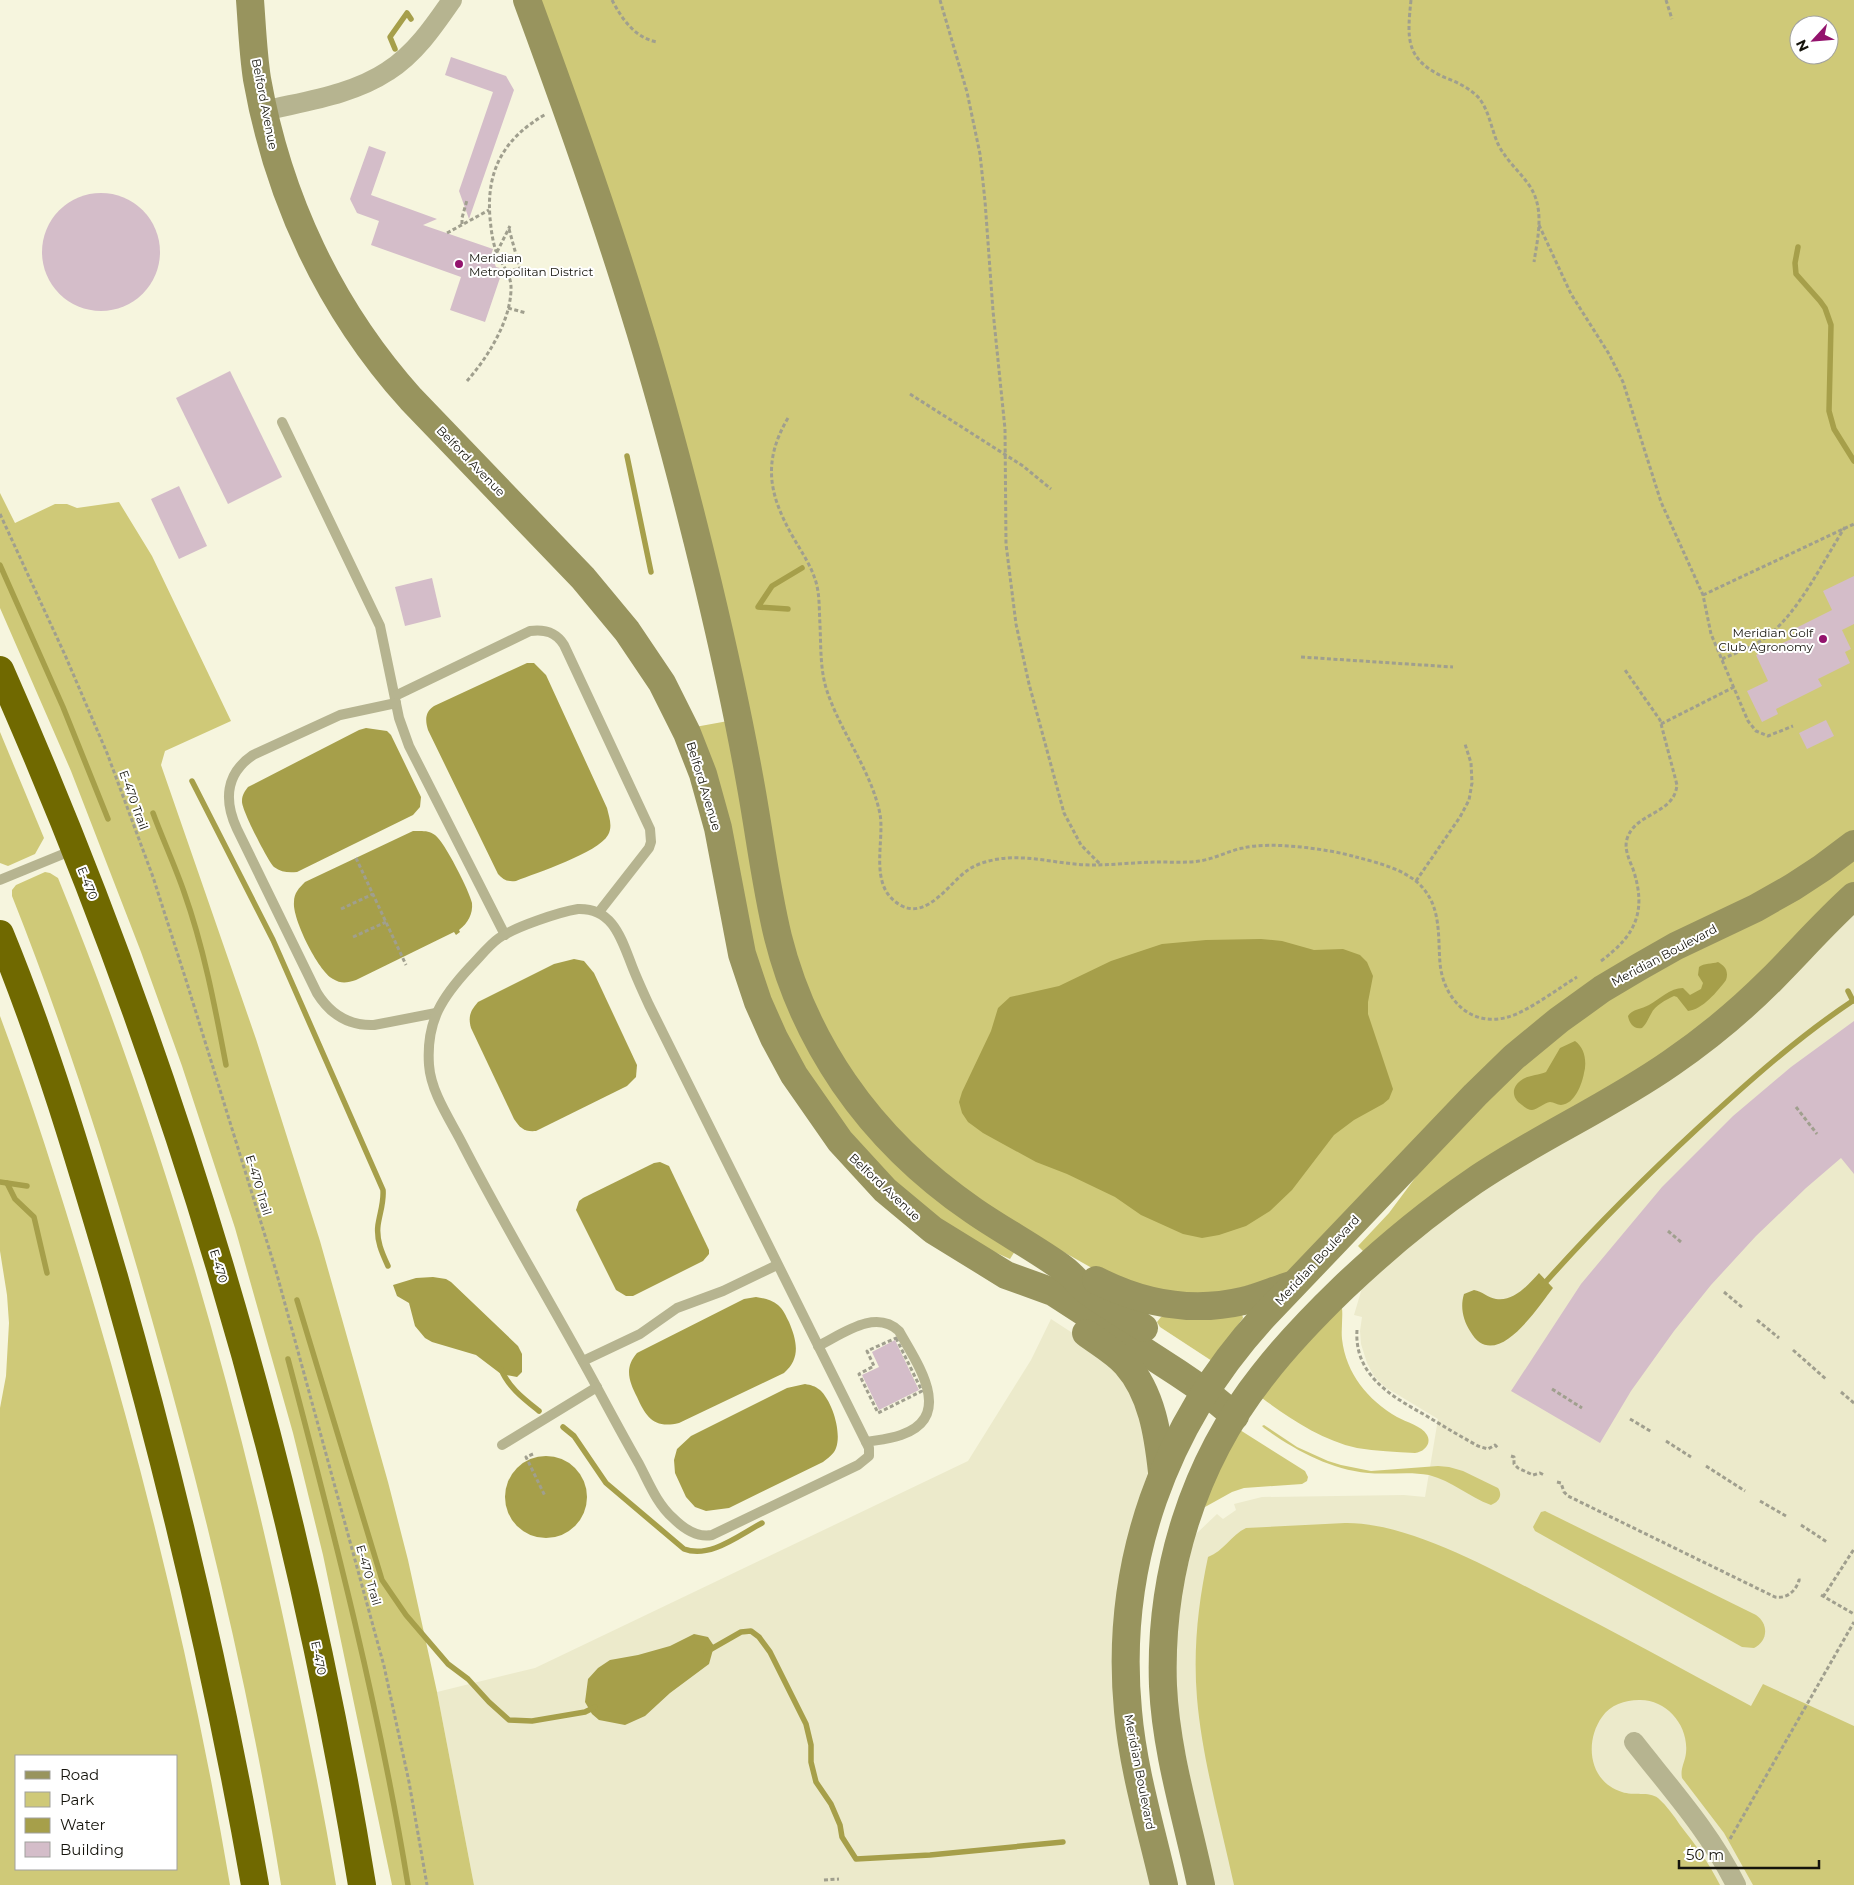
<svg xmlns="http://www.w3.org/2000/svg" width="1854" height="1885" font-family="Montserrat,sans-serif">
  <rect width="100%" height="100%" fill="#f6f5de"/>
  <g fill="#eceacb">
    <path d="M1854 911V1885H1212L1177 1712 1176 1618 1194 1538 1197 1533 1217 1514 1223 1519 1236 1510 1234 1504 1262 1497 1404 1495 1425 1497 1438 1419 1385 1387 1374 1376 1367 1363 1361 1344 1360 1331 1362 1317 1354 1315 1362 1288 1390 1258Z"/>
    <path d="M1051 1319 1091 1345 1133 1389 1150 1465 1130 1535 1152 1885H474L437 1692 535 1668 968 1461 1031 1360Z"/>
  </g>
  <g fill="#cfc978" fill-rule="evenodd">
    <path d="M537 0H1854V832L1790 876 1668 938 1284 1275 1206 1298 1115 1281 1012 1223 955 1184 886 1121 828 1037 794 955 754 745ZM1799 25H1829V55H1799Z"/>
    <path d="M0 493 15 523 55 504H67L77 508 119 502 152 556 231 721 165 751 161 765 256 1039 320 1241 388 1482 408 1560 437 1692 474 1885H392L323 1555 293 1433 235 1228 182 1066 141 952 71 771 0 608Z"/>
    <path d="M728 721 803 1033 1015 1251 1010 1259 970 1241 895 1186 815 1090 765 991 695 727Z"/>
    <path d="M0 732 44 838 35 854 8 866 0 863Z"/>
    <path d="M1854 858V882L1838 896 1784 953 1699 1029 1365 1253 1358 1246 1389 1213 1424 1166 1506 1080 1593 1009Z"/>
    <path d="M45 872 50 873 58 878C162 1133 238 1399 294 1668 309 1740 324 1812 336 1885H281C251 1696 206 1510 154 1327 113 1181 68 1037 12 896V890L16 885Z"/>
    <path d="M0 1016C36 1112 66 1210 95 1308 151 1498 197 1690 230 1885H0V1408L6 1376 9 1323 7 1295 0 1251ZM16 1756H176V1869H16Z"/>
    <path d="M1342 1308C1343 1318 1341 1329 1342 1339 1346 1374 1368 1400 1397 1417 1406 1422 1422 1426 1427 1435 1432 1444 1424 1452 1415 1453 1396 1452 1376 1451 1357 1448 1322 1440 1290 1419 1262 1398L1307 1339Z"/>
    <path d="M1242 1314 1243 1318 1212 1361 1160 1327 1157 1322 1161 1317Z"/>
    <path d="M1264 1425 1297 1447 1328 1461 1341 1465 1371 1471 1438 1466 1449 1467 1463 1471 1498 1488C1503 1495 1499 1502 1491 1505 1469 1497 1452 1481 1429 1475 1409 1471 1388 1475 1368 1473 1329 1469 1295 1450 1264 1428L1262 1426Z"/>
    <path d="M1240 1430 1305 1471 1308 1477 1307 1481 1302 1484 1244 1488 1232 1492 1205 1507 1208 1489Z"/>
    <path d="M1545 1511 1756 1615C1769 1624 1768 1641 1754 1648L1742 1647 1535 1531 1533 1527 1541 1512Z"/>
    <path d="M1345 1523C1408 1522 1493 1570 1550 1599 1617 1633 1684 1670 1751 1706L1763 1684 1854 1726V1885H1753L1724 1833 1682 1778C1680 1769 1685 1762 1686 1753 1689 1725 1666 1699 1639 1700 1625 1700 1610 1705 1602 1717 1584 1742 1589 1782 1622 1792 1633 1796 1649 1791 1658 1798 1667 1806 1674 1816 1680 1825 1695 1844 1709 1863 1720 1885H1234C1221 1825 1202 1758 1197 1698 1193 1650 1198 1604 1208 1557 1224 1551 1231 1535 1246 1528Z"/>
  </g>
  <g fill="#a69f4a">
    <path d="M527 663H534L546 675 607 808C609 817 613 826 608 835 598 853 536 873 516 881 508 882 503 880 498 874L428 730C425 720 425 712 434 706Z"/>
    <path d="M366 728 387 731 391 735 421 797 420 807 413 815 297 872C288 873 281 872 274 867 268 861 241 809 242 801 242 795 245 791 248 787L359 730Z"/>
    <path d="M413 831C421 831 429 830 435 835 444 841 470 892 472 903 473 914 468 923 459 930L460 932 456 935 454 932 356 980C347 983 341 984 333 979 318 971 292 918 294 902 294 893 299 888 305 882Z"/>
    <path d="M1261 939 1282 941 1314 950 1343 949 1360 955 1367 962 1373 976 1368 1002V1014L1393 1089 1389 1099 1383 1104 1354 1120 1334 1135 1292 1190 1270 1211 1246 1226 1219 1235 1202 1238 1183 1234 1141 1215 1115 1197 1067 1174 1036 1162 983 1133 968 1122 962 1113 959 1102 962 1092 991 1031 998 1008 1010 997 1059 986 1111 961 1162 944 1206 940Z"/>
    <path d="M574 959 584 961 594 973 637 1065 636 1077 627 1086 536 1131C524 1132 520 1128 514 1119L471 1028C468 1017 470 1011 478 1002L554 964Z"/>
    <path d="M1718 962C1725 966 1729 971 1726 980 1718 991 1702 1010 1688 1011L1677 997 1674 996C1666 1000 1655 1005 1651 1014 1648 1019 1647 1023 1642 1028 1634 1030 1629 1023 1628 1016 1632 1009 1642 1009 1649 1005 1660 999 1670 988 1683 988L1690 995 1701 989 1703 983 1698 975 1699 967C1704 963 1712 964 1718 962Z"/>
    <path d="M1575 1041C1585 1048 1587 1062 1584 1073 1582 1084 1575 1104 1561 1105 1557 1105 1554 1102 1550 1102 1544 1103 1538 1109 1532 1110 1528 1110 1526 1108 1522 1105 1511 1098 1511 1086 1523 1079 1530 1075 1539 1075 1546 1072L1560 1048Z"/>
    <path d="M660 1162 669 1166 709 1250V1254L703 1261 633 1296H626L616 1290 576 1210 579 1201 583 1198 654 1163Z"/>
    <path d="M1539 1273 1553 1288C1538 1307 1495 1375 1470 1331 1463 1320 1460 1307 1464 1294L1474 1290C1482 1291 1488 1298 1496 1299 1514 1302 1529 1284 1539 1273Z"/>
    <path d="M433 1277 446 1279 451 1282 518 1346 522 1354V1372L517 1377 501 1374 476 1355 432 1342 425 1338 415 1326 409 1303 397 1296 393 1285 416 1278Z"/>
    <path d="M756 1297C763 1298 772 1300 778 1305 783 1309 786 1316 789 1322 797 1341 801 1358 784 1373L679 1423C654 1429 646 1417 637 1397 629 1381 624 1368 637 1353L744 1299Z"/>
    <path d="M805 1384C811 1385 815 1386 820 1390 832 1401 842 1432 836 1448 834 1454 828 1458 823 1462L729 1508 706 1511 695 1507 686 1497 675 1473 674 1460 677 1449 691 1436 787 1388Z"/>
    <circle cx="546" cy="1497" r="41"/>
    <path d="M694 1634 708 1637 714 1646 709 1664 670 1693 645 1716 625 1725 599 1720 592 1714 585 1702 588 1679 598 1668 610 1660 638 1655 670 1646Z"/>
  </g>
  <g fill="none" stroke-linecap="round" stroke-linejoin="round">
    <g stroke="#a69f4a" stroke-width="5.5">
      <path d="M395 49 390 37 407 13 411 19"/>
      <path d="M1798 247 1795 263 1796 274 1820 301 1825 308 1831 325 1829 411 1834 429 1854 461"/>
      <path d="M627 456 651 572"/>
      <path d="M0 565 63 707 108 819"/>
      <path d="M788 609 758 607 772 586 802 568"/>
      <path d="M192 781 273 940 383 1190C384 1202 380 1212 378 1225 376 1240 382 1253 388 1266"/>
      <path d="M153 813C163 840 175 866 184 892 204 948 215 1007 226 1065"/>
      <path d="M1848 991 1853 1001"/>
      <path d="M0 1182 27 1186"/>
      <path d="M7 1183 15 1199 34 1217 47 1273"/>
      <path d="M1543 1285C1592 1230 1644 1178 1698 1128 1747 1083 1798 1037 1854 1000"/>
      <path d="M297 1300 382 1580 406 1615 448 1664 468 1679 489 1702 509 1720 532 1721 585 1712 595 1707"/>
      <path d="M288 1359C334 1533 379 1707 408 1885"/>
      <path d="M501 1369C508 1387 524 1399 539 1411"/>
      <path d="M563 1427 574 1436 606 1483 684 1549C710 1559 739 1535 762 1523"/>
      <path d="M706 1652 741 1632 751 1631 759 1637 770 1652 806 1724 811 1745V1762L816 1782 831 1804 840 1825 842 1837 856 1859 930 1855 1063 1842"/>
    </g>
  </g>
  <g fill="#d4bdc9">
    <path d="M451 57 506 76 514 90 469 219 459 191 493 92 445 75Z"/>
    <path d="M369 146 386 152 371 195 437 219 423 225 493 249 491 255 496 267 503 269 485 322 450 310 461 277 371 245 379 221 357 213 350 199Z"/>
    <circle cx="101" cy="252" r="59"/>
    <path d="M230 371 282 477 228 504 176 398Z"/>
    <path d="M179 486 207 546 179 559 151 499Z"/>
    <path d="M1854 576V624L1842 630 1851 649 1845 652 1850 663 1818 679 1822 686 1776 709 1778 714 1762 722 1747 691 1768 681 1756 655 1798 636 1794 629 1832 610 1823 591Z"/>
    <path d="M432 578 441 617 405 626 395 587Z"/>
    <path d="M1826 720 1834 736 1807 749 1799 733Z"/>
    <path d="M1854 1021V1174L1841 1158 1806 1188 1756 1236 1711 1285 1674 1331 1631 1391 1600 1443 1511 1391 1581 1284 1662 1187 1733 1116 1791 1067Z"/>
    <path d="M895 1340 919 1390 879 1410 862 1375 879 1367 872 1352Z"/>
  </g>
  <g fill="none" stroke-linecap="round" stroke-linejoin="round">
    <g stroke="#a09f8e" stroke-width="3" stroke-dasharray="4 2.5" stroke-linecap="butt">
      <path d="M612 0C622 19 635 38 657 42"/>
      <path d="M940 0 967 92 980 154 985 201 993 311 1005 429 1006 544 1016 624 1029 684 1064 813 1081 845 1101 865"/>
      <path d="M1411 0C1407 39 1405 60 1446 78 1457 82 1469 88 1478 97 1490 111 1491 130 1499 146 1507 161 1519 171 1529 185 1545 208 1538 236 1534 262"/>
      <path d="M1666 0 1672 19"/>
      <path d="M462 224V218L467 200"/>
      <path d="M1539 225 1571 294 1609 354 1623 382 1661 502 1703 595 1711 634 1748 721 1756 731 1768 736 1793 726"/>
      <path d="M509 229 520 269"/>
      <path d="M447 233 489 210"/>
      <path d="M497 252 510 226"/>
      <path d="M507 270 521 269"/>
      <path d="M508 308 526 313"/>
      <path d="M467 381C488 357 512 319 511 286 510 271 499 262 495 248 492 238 491 228 490 218 486 170 504 138 546 114"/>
      <path d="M910 394 1023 466 1051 489"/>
      <path d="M788 418C762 462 769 495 793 537 801 551 810 564 815 579 820 593 819 610 820 625 821 647 820 670 827 691 841 733 871 770 880 814 885 843 867 888 902 906 928 919 950 882 968 870 975 865 984 862 993 860 1026 853 1059 865 1092 865 1114 865 1137 862 1159 862 1172 862 1186 863 1199 861 1214 859 1228 851 1243 848 1270 841 1329 849 1356 857 1379 863 1412 871 1426 892 1441 912 1438 940 1440 963 1443 998 1470 1028 1508 1017 1527 1012 1559 988 1577 977"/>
      <path d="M0 514 65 655 107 753 153 877 186 980 276 1271 384 1666 409 1782 427 1885"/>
      <path d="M1703 595 1854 524"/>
      <path d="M1301 657 1453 667"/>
      <path d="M1722 659C1738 652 1756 646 1770 634 1799 611 1824 560 1845 527"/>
      <path d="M1661 724 1734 687"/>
      <path d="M356 858 406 965"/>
      <path d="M1416 881 1460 817 1469 800 1472 783 1471 763 1465 744"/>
      <path d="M341 909 373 894"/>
      <path d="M353 937 386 922"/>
      <path d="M1601 961C1636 935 1647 911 1633 869 1629 859 1624 849 1627 839 1635 812 1674 815 1677 785L1660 720 1625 670"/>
      <path d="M1796 1107 1817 1134"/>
      <path d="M1668 1231 1681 1242"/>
      <path d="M1724 1292 1743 1308"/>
      <path d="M1757 1320 1779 1338"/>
      <path d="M1357 1330C1354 1375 1391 1396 1425 1415 1443 1426 1460 1436 1478 1446L1488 1449 1495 1445 1498 1448"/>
      <path d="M896 1338 922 1391 878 1413 859 1374 874 1366 867 1351Z"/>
      <path d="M1793 1350 1827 1380"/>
      <path d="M1552 1389 1582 1408"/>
      <path d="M1841 1392 1854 1403"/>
      <path d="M1630 1419 1652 1432"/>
      <path d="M1666 1441 1691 1457"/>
      <path d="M533 1454 526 1457 545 1496"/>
      <path d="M1511 1456 1514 1457V1464L1518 1468 1533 1475 1540 1473 1544 1475"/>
      <path d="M1706 1466 1745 1491"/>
      <path d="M1557 1482 1561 1483 1564 1492 1568 1496 1775 1597C1787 1599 1796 1591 1799 1580H1803"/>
      <path d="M1760 1501 1786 1516"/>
      <path d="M1801 1525 1827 1542"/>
      <path d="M1821 1595 1854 1614"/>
      <path d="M1823 1597 1854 1549"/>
      <path d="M1730 1839 1854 1622"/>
      <path d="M824 1880 839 1879"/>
    </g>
    <g stroke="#b6b490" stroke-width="10">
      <path d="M282 422 380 626 399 718 409 746 505 935"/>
      <path d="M395 696 530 631C545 629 556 632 564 645L650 829 651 842 649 848 599 912"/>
      <path d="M396 703 340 715 253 755C225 774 224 801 237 829L317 993C330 1014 349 1026 374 1025L436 1013"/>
      <path d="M0 880 73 850"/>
      <path d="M578 909C613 908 621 938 632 966 637 979 643 992 649 1005L869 1448V1456L858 1465 712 1535C697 1538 683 1528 673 1518 657 1504 649 1483 639 1464 623 1436 608 1408 593 1380 550 1301 504 1225 463 1145 451 1121 431 1093 429 1065 426 1021 442 997 471 966 480 957 489 945 499 938 515 927 559 912 578 909Z"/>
      <path d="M818 1346C841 1335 875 1308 899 1331 916 1362 956 1416 901 1435 890 1439 878 1440 866 1442"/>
      <path d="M583 1361 640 1334 677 1308 723 1291 777 1265"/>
      <path d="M502 1445 597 1387"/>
    </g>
    <g stroke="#b6b490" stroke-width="20">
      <path d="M264 111C305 101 352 95 388 71 415 54 434 26 452 0"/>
      <path d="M1634 1742C1670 1788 1710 1832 1736 1885"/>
    </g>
    <g stroke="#98945e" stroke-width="28">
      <path d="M250 0C252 26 253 53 257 79 278 198 330 309 411 399L583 578 627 631 662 683 687 733 703 774 718 828 742 954 758 1002 774 1038 794 1075 840 1141 885 1190 933 1230 1006 1275 1053 1292 1178 1373 1206 1392 1235 1416"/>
      <path d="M527 0C565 103 602 206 634 311 662 401 686 493 708 584 724 651 739 719 751 787 760 837 766 888 778 937 791 989 814 1039 844 1083 879 1134 923 1176 974 1211 1003 1231 1035 1248 1064 1269 1072 1275 1078 1283 1086 1290 1104 1304 1125 1315 1144 1328"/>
      <path d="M1096 1280C1141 1303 1192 1313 1243 1301 1259 1297 1275 1290 1291 1285"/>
      <path d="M1086 1333C1099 1343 1114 1351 1126 1364 1152 1393 1158 1435 1162 1472"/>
      <path d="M1164 1885C1151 1828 1133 1770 1128 1711 1114 1564 1164 1425 1264 1316L1475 1095 1514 1057 1559 1020 1602 989 1639 967 1676 946 1756 908 1793 887 1822 868 1854 844"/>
      <path d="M1201 1885C1187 1819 1166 1753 1163 1686 1159 1574 1193 1463 1263 1375 1287 1344 1314 1316 1343 1288 1384 1249 1427 1213 1474 1181 1537 1138 1608 1107 1671 1063 1706 1039 1741 1010 1771 980 1799 952 1825 922 1854 896"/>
    </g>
    <g stroke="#706900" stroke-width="28">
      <path d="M0 670C171 1057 294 1467 362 1885"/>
      <path d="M0 934C46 1046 80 1161 114 1277 171 1477 219 1680 255 1885"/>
    </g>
  </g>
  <g fill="#93136d" stroke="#fff" stroke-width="2">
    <circle cx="459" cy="264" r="5"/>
    <circle cx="1823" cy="639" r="5"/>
  </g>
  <g text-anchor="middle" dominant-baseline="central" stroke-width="4" stroke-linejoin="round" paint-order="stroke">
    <g font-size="12" fill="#15140c" stroke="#fff">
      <text transform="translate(265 104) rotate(79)">Belford Avenue</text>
      <text transform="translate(471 461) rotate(46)">Belford Avenue</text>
      <text transform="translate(704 786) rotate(73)">Belford Avenue</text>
      <text transform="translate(134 800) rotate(70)">E-470 Trail</text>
      <text transform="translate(88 883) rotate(68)">E-470</text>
      <text transform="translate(1664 955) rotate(-28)">Meridian Boulevard</text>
      <text transform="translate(259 1185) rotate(73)">E-470 Trail</text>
      <text transform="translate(885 1187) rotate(43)">Belford Avenue</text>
      <text transform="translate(1317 1260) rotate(-47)">Meridian Boulevard</text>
      <text transform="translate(219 1266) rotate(73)">E-470</text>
      <text transform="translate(369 1575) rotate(74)">E-470 Trail</text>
      <text transform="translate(319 1658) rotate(78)">E-470</text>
      <text transform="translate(1140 1772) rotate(79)">Meridian Boulevard</text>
    </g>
    <g font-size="12" fill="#15140c" stroke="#fff" text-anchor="start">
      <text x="469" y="257">Meridian<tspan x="469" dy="14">Metropolitan District</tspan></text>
      <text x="1813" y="632" text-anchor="end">Meridian Golf<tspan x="1813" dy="14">Club Agronomy</tspan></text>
    </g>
  </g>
  <rect x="15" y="1755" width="162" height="115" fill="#ffffff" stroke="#a1a19e"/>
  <rect x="25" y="1771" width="25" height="8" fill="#98945e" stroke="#a1a19e"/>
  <text x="60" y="1780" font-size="15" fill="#15140c">Road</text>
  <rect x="25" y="1792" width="25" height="15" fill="#cfc978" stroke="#a1a19e"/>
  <text x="60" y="1805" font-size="15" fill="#15140c">Park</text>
  <rect x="25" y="1818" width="25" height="15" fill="#a69f4a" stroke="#a1a19e"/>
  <text x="60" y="1830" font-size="15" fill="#15140c">Water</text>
  <rect x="25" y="1842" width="25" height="15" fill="#d4bdc9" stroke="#a1a19e"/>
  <text x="60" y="1855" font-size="15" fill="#15140c">Building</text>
  <g transform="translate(1814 40) rotate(244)"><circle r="24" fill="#ffffff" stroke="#a1a19e"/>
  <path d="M0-4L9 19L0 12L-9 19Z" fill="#93136d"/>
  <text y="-8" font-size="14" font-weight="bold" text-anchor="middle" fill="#15140c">N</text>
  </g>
  <path d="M1679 1860v8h140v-8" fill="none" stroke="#15140c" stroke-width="2.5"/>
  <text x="1686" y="1860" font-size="15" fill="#15140c" stroke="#ffffff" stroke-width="4" paint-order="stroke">50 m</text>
</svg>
